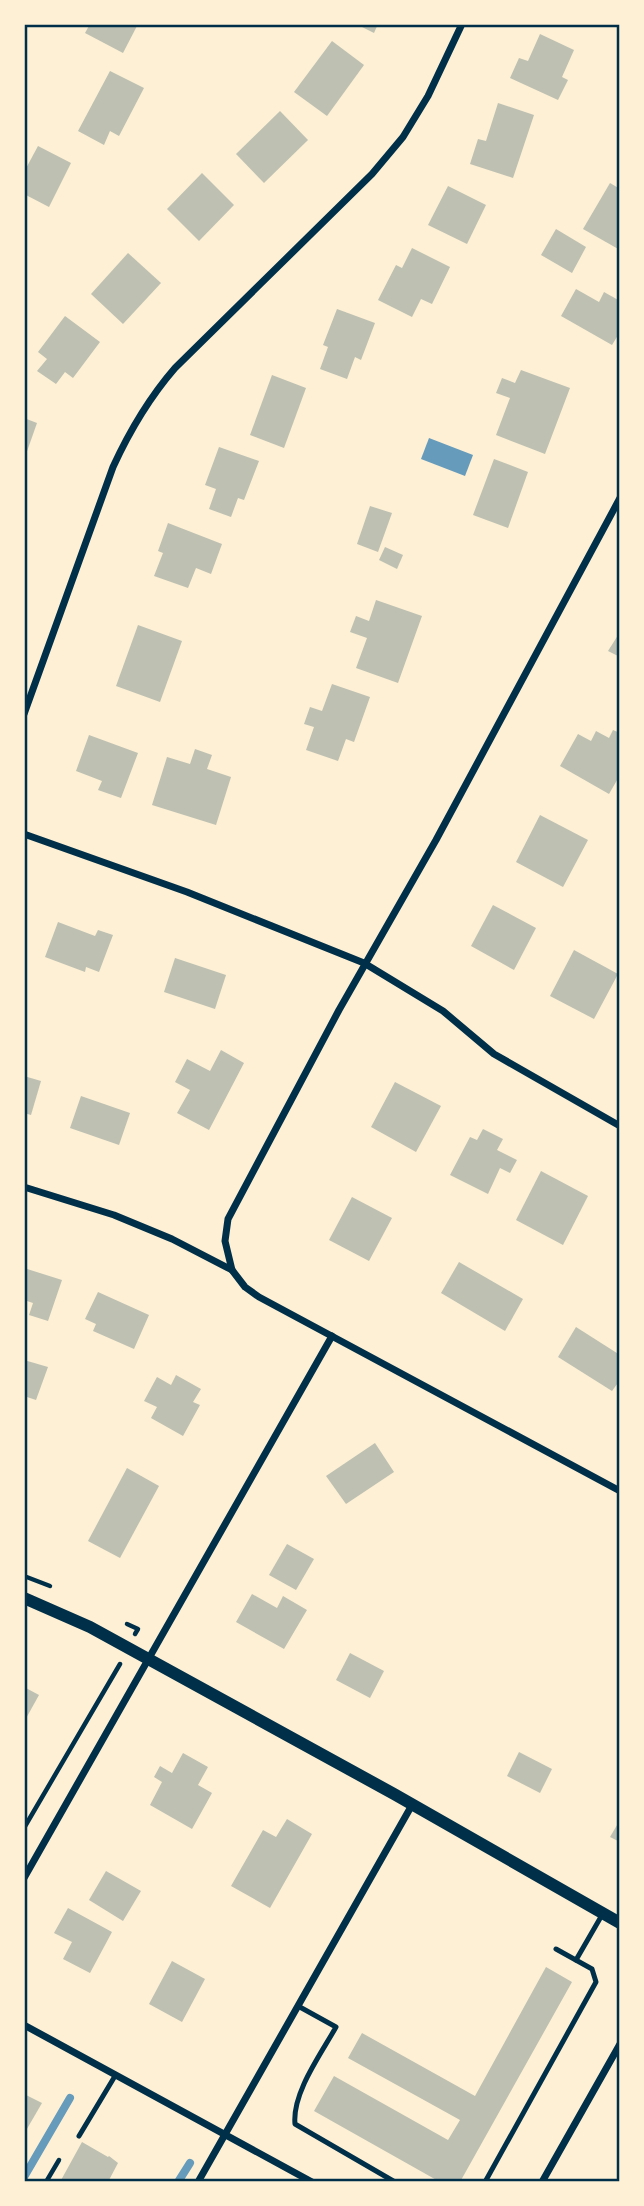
<svg xmlns="http://www.w3.org/2000/svg" width="644" height="2206" font-family="Helvetica,sans-serif">
  <rect width="100%" height="100%" fill="#fdf0d5"/>
  <path fill="#669bbc" d="M429 438 473 455 465 476 421 459Z"/>
  <g fill="none" stroke-linecap="round" stroke-linejoin="round">
    <g stroke="#669bbc" stroke-width="8">
      <path d="M24 2177 70 2098"/>
      <path d="M178 2182 190 2163"/>
    </g>
  </g>
  <g fill="#bec0b2">
    <path d="M90 24H138L123 53 85 33Z"/>
    <path d="M356 24H378L374 33Z"/>
    <path d="M540 34 574 50 562 77 568 80 558 100 510 78 519 58 528 61Z"/>
    <path d="M332 41 364 65 327 116 294 92Z"/>
    <path d="M110 71 144 88 119 136 110 131 104 145 78 131Z"/>
    <path d="M498 103 534 115 513 178 470 164 478 139 486 141Z"/>
    <path d="M280 111 308 140 264 183 236 154Z"/>
    <path d="M38 146 71 163 49 207 24 194V172Z"/>
    <path d="M202 173 234 205 199 241 167 209Z"/>
    <path d="M610 183 620 189V250L583 229Z"/>
    <path d="M448 186 486 205 467 244 428 225Z"/>
    <path d="M556 229 586 247 572 273 541 255Z"/>
    <path d="M412 248 450 267 432 304 421 299 412 317 378 300 396 265 402 268Z"/>
    <path d="M128 253 161 283 123 324 91 294Z"/>
    <path d="M576 289 599 302 604 292 620 301V332L612 345 561 316Z"/>
    <path d="M337 309 375 323 361 360 355 357 347 379 320 369 328 347 323 345Z"/>
    <path d="M65 316 100 342 73 378 65 372 56 384 37 371 47 359 38 352Z"/>
    <path d="M521 370 570 388 545 454 496 435 510 398 496 393 502 378 515 383Z"/>
    <path d="M272 375 306 388 284 448 250 435Z"/>
    <path d="M24 418 37 423 25 457H24Z"/>
    <path d="M219 447 259 461 244 500 238 498 231 517 209 509 216 489 205 485Z"/>
    <path d="M494 459 528 472 508 528 473 515Z"/>
    <path d="M370 506 392 513 378 552 357 544Z"/>
    <path d="M168 523 222 544 211 574 196 568 188 588 154 576 163 553 158 551Z"/>
    <path d="M385 547 403 555 397 569 379 560Z"/>
    <path d="M376 600 422 616 398 683 356 668 367 638 350 632 356 616 369 621Z"/>
    <path d="M138 625 182 641 160 702 116 686Z"/>
    <path d="M620 632V657L608 651Z"/>
    <path d="M332 684 370 697 354 742 346 739 338 761 306 750 314 727 304 724 310 707 322 711Z"/>
    <path d="M613 730 620 733V775L609 794 560 766 578 734 591 741 596 731 609 738Z"/>
    <path d="M89 735 138 753 121 798 98 790 102 781 76 771Z"/>
    <path d="M195 749 212 755 207 769 231 777 216 825 152 805 167 757 190 764Z"/>
    <path d="M540 815 588 840 563 887 516 862Z"/>
    <path d="M493 905 536 928 514 970 471 946Z"/>
    <path d="M58 922 95 936 98 930 113 935 99 972 86 967 85 972 45 957Z"/>
    <path d="M574 950 618 974 594 1019 550 996Z"/>
    <path d="M175 958 226 975 215 1009 164 992Z"/>
    <path d="M221 1050 244 1063 209 1130 177 1113 190 1090 175 1082 187 1059 210 1071Z"/>
    <path d="M24 1076 41 1081 31 1115 24 1113Z"/>
    <path d="M395 1082 441 1106 416 1152 371 1127Z"/>
    <path d="M81 1096 130 1113 119 1145 70 1128Z"/>
    <path d="M483 1129 503 1139 497 1150 517 1160 510 1173 500 1168 488 1194 450 1175 470 1137 477 1140Z"/>
    <path d="M541 1171 588 1196 563 1245 516 1220Z"/>
    <path d="M352 1197 392 1218 369 1261 329 1240Z"/>
    <path d="M459 1262 523 1299 505 1331 441 1293Z"/>
    <path d="M24 1268 62 1280 48 1321 29 1315 33 1303 24 1300Z"/>
    <path d="M98 1292 149 1315 134 1349 93 1331 96 1324 85 1319Z"/>
    <path d="M576 1327 620 1355V1380L612 1391 558 1357Z"/>
    <path d="M24 1360 48 1367 36 1400 24 1396Z"/>
    <path d="M176 1375 201 1389 193 1402 200 1405 183 1436 151 1418 157 1407 144 1401 157 1377 171 1385Z"/>
    <path d="M375 1443 394 1472 346 1504 326 1476Z"/>
    <path d="M127 1468 159 1486 120 1558 88 1541Z"/>
    <path d="M287 1544 314 1559 296 1590 269 1575Z"/>
    <path d="M252 1594 277 1608 283 1596 307 1610 284 1649 236 1622Z"/>
    <path d="M350 1653 384 1671 370 1698 336 1680Z"/>
    <path d="M24 1687 39 1695 24 1722Z"/>
    <path d="M519 1752 552 1769 540 1793 507 1776Z"/>
    <path d="M183 1753 208 1767 198 1785 212 1793 192 1829 150 1805 162 1782 154 1777 160 1766 172 1773Z"/>
    <path d="M287 1819 312 1834 270 1908 231 1886 263 1830 276 1837Z"/>
    <path d="M620 1820V1842L610 1837Z"/>
    <path d="M106 1871 141 1891 123 1921 89 1900Z"/>
    <path d="M68 1908 112 1932 90 1973 63 1959 72 1942 54 1933Z"/>
    <path d="M172 1961 205 1979 182 2022 149 2004Z"/>
    <path d="M546 1967 572 1982 460 2182H440L314 2111 334 2076 448 2140 460 2120 348 2058 362 2033 475 2096Z"/>
    <path d="M24 2094 42 2103 24 2134Z"/>
    <path d="M82 2142 108 2157 109 2156 118 2163 108 2182H60Z"/>
  </g>
  <g fill="none" stroke-linecap="round" stroke-linejoin="round">
    <g stroke="#003049" stroke-width="4.5">
      <path d="M24 1576 50 1586"/>
      <path d="M127 1624 138 1629 135 1634"/>
      <path d="M24 1828 120 1664"/>
      <path d="M46 2182 59 2160"/>
    </g>
    <g stroke="#003049" stroke-width="5">
      <path d="M576 1960 602 1915"/>
      <path d="M298 2006 336 2027C321 2054 292 2093 295 2124L395 2182"/>
      <path d="M79 2136 115 2076"/>
      <path d="M485 2182 596 1982 592 1969 556 1949"/>
    </g>
    <g stroke="#003049" stroke-width="7">
      <path d="M24 714 113 467C130 430 149 398 175 368L372 174 403 137 428 96 462 24"/>
      <path d="M24 834 187 892 364 963 443 1011 494 1054 620 1126"/>
      <path d="M24 1187 114 1215 172 1239 232 1270 245 1287 259 1297 620 1491"/>
      <path d="M232 1270 225 1241 228 1219 339 1010 436 840 620 498"/>
      <path d="M24 1878 332 1336"/>
      <path d="M24 2025 312 2182"/>
      <path d="M198 2182 412 1805"/>
      <path d="M542 2182 620 2044"/>
    </g>
    <path stroke="#003049" stroke-width="12" d="M24 1598 90 1627 394 1794 620 1923"/>
  </g>
  <rect width="644" height="2206" fill="none" stroke="#fdf0d5" stroke-width="52"/>
  <rect x="26" y="26" width="592" height="2154" fill="none" stroke="#003049" stroke-width="2.5"/>
</svg>
